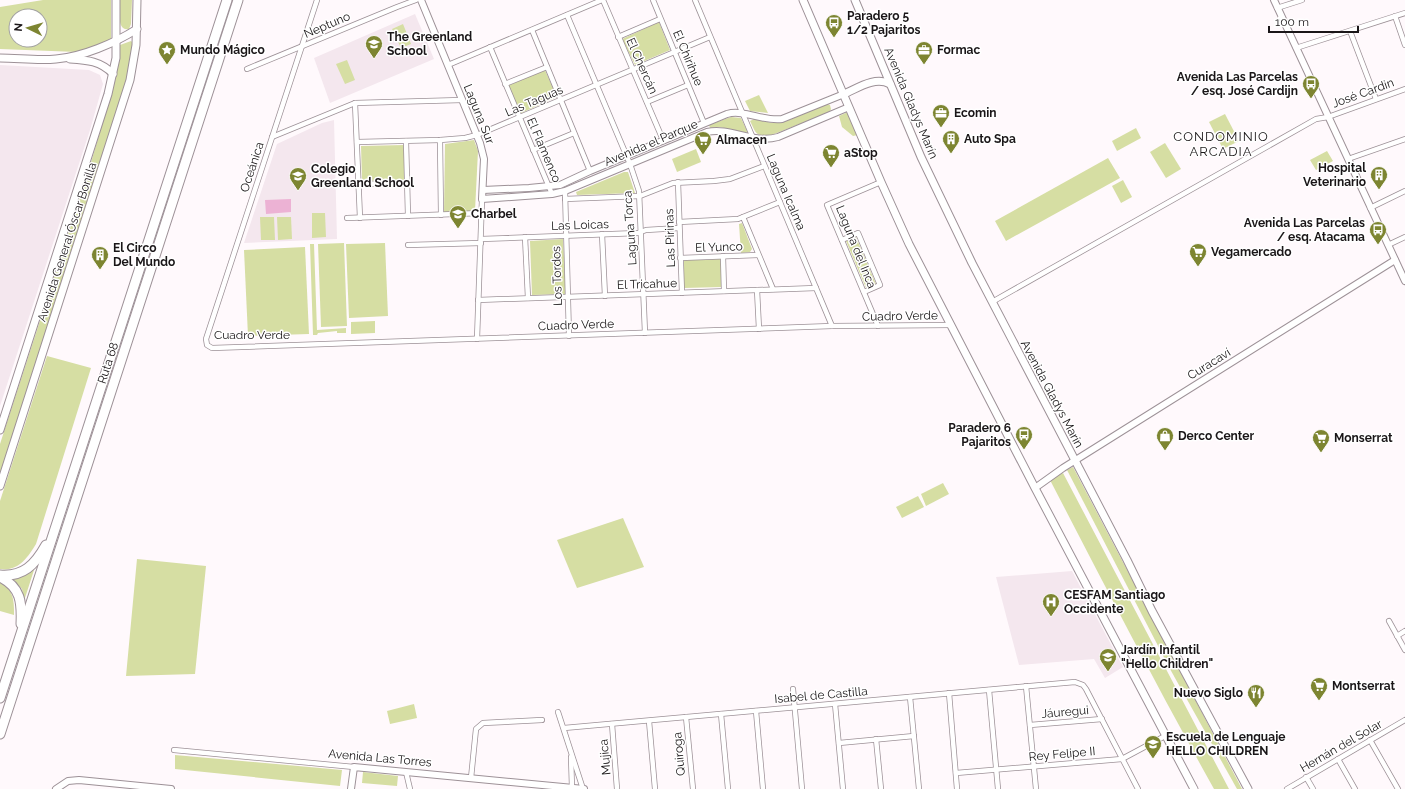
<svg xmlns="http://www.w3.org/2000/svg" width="1405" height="789" font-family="Raleway,sans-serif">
  <rect width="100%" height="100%" fill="#fff9fc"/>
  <g fill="#f4e7ee">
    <path d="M415 14 434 59 330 103 314 58Z"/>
    <path d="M0 65 89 70 100 75 103 84 90 130 0 406Z"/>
    <path d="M334 120 337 239 244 243 277 144 322 123Z"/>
    <path d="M1072 571 1123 667 1105 678 1094 659 1019 665 996 577Z"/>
  </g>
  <g fill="#d6dea3" fill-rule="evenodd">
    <path d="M43 0H111V40L104 43 77 52 0 49V7ZM16 16H40V40H16Z"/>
    <path d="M120 0H132L131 24 129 29C116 32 120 8 120 0Z"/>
    <path d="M659 22 670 50 635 65 622 39Z"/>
    <path d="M403 24 411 44 401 48 392 29Z"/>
    <path d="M131 41 133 43 128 76 67 270 0 474V444L87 176 115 81 119 61 120 45Z"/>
    <path d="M347 60 355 80 345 84 336 64Z"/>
    <path d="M545 70 557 97 519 114 507 86Z"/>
    <path d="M759 95 768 113 750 111 745 101Z"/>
    <path d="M827 104 830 105 831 109 830 112 769 136C755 136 756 133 750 121L754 119 772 123 784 122Z"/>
    <path d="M848 112 858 135 853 136 842 127 839 116Z"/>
    <path d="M1225 114 1239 141 1223 149 1209 122Z"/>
    <path d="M731 117 741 118 748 133 719 127 710 128 709 125Z"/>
    <path d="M1136 128 1141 138 1117 151 1112 141Z"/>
    <path d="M474 140 478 151 475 211 444 212 445 144Z"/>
    <path d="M1165 143 1181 169 1166 178 1150 152Z"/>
    <path d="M404 145 405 180 362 181 361 146Z"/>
    <path d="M696 149 701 162 677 172 672 159Z"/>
    <path d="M1327 151 1333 161 1316 170 1310 160Z"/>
    <path d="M1108 158 1120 178 1006 241 995 221Z"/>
    <path d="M624 172H628L635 193 577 195 576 192Z"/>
    <path d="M1123 180 1132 197 1121 203 1112 186Z"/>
    <path d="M312 213H325L326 237 312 238Z"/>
    <path d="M260 217H274L275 240H261Z"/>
    <path d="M277 217H291L292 239 278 240Z"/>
    <path d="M742 223 752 249 750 252 741 253 739 224Z"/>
    <path d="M856 237 876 284 866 288 846 241Z"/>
    <path d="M563 239 566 294 532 295 530 241Z"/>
    <path d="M344 243 347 326 321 327 318 244Z"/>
    <path d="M385 243 388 316 349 318 346 244Z"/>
    <path d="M310 244H314L317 330 346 328V333H337V331L318 333 317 335H313Z"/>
    <path d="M305 247 309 334 248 336 244 250Z"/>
    <path d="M721 259V287L684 288V260Z"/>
    <path d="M375 321V333L351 334V322Z"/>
    <path d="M47 356 91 368 36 544C28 557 18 572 0 569V501Z"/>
    <path d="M1073 467 1242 789H1237L1170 669 1067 470Z"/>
    <path d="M1063 473 1229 789H1214C1157 687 1104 584 1050 480Z"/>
    <path d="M943 483 949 494 926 506 921 494Z"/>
    <path d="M918 496 924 507 902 518 896 507Z"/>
    <path d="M623 518 644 567 577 588 557 540Z"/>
    <path d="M137 559 206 566 195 674 126 676Z"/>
    <path d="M35 567 24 601 22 589 12 578C23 577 27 575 35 567Z"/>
    <path d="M0 582C14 590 14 601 14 615L0 611Z"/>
    <path d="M414 704 417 718 390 724 387 711Z"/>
    <path d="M175 755 342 770 340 786 175 769Z"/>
    <path d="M363 772 398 776 397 786 362 783Z"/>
  </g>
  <path fill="#ecb2d4" d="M291 199V212L266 214 265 200Z"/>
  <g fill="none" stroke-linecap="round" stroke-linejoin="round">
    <defs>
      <g id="minor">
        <path d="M317 0 206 339 207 345 212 348 832 326 951 325"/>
        <path d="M603 0 663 140"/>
        <path d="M653 0 704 123"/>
        <path d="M695 0 832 326"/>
        <path d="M1277 8 1302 0"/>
        <path d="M567 15 630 164 639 191 645 333"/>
        <path d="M1395 16 1405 45"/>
        <path d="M532 30 590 171"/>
        <path d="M1350 31 1376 99"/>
        <path d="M618 37 660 19"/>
        <path d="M490 47 552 194"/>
        <path d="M1296 48 1405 13"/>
        <path d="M448 65 602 0"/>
        <path d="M247 69 397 7 416 0"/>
        <path d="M505 84 547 67"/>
        <path d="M647 102 688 85"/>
        <path d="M355 103 360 218"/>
        <path d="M272 137 355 103 462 100"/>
        <path d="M440 140 441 215"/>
        <path d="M406 141 408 216"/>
        <path d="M357 142 440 140 465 138 477 135 710 37"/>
        <path d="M533 150 574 133"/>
        <path d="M1348 159 1405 139"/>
        <path d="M678 182 682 293"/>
        <path d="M359 184 407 183"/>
        <path d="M565 191 569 336"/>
        <path d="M565 199 640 196 673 183 714 181 730 179 764 166"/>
        <path d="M1370 208 1405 191"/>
        <path d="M743 217 773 289"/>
        <path d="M347 218 482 213"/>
        <path d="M679 222 738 219 780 202"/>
        <path d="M602 234 605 296"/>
        <path d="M525 237 528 298"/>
        <path d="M481 239 638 233 646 230 679 228"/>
        <path d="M842 240 858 233 880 285 864 292"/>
        <path d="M408 245 481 243"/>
        <path d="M1388 245 1405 237"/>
        <path d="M723 256 724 291"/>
        <path d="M680 258 758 255"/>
        <path d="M757 290 759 329"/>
        <path d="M478 300 816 288"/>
        <path d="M992 302 1316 119 1328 117 1405 89"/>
        <path d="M878 326 827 205 881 182"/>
        <path d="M477 339 482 199"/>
        <path d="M1389 621 1405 650"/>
        <path d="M1397 636 1405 631"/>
        <path d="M1026 686 1036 789"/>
        <path d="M793 689 802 789"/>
        <path d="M989 690 998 789"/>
        <path d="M949 693 957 789"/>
        <path d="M910 697 919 789"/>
        <path d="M835 704 843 789"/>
        <path d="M756 711 763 789"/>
        <path d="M558 712 583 789"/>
        <path d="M721 714 728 789"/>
        <path d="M686 717 693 789"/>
        <path d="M649 721 655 789"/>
        <path d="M612 724 617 789"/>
        <path d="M1030 725 1102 719"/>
        <path d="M564 728 1075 682 1083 685 1086 689 1138 789"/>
        <path d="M876 739 881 789"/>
        <path d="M1370 740 1398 789"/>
        <path d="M839 743 914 736"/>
        <path d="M174 750 354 767"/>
        <path d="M571 757 572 788"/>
        <path d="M1338 759 1355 789"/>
        <path d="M406 772 410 789"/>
        <path d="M956 773 1122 759 1165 736"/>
        <path d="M1306 777 1313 789"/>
        <path d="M471 778 476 729 483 723 542 720"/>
        <path d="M1287 789 1405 720"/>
      </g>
      <g id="tertiary">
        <path d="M421 0 480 143 484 159 482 199 552 194 565 191 707 132C731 127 753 144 778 137L849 107"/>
        <path d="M1274 0 1405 281"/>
        <path d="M483 190 529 188 560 185 590 171 727 114C744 109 764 122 782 119L844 94"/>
        <path d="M1035 488 1063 468 1395 260"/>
        <path d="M56 789 68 781 79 780 171 789"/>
        <path d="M351 789 354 767 584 789"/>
      </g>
      <g id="secondary">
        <path d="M0 58C18 58 38 61 56 59 82 57 115 43 137 29"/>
        <path d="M70 59C87 60 101 61 113 74"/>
        <path d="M0 430 108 94 116 58V0"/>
        <path d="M0 486 130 80 136 45 137 0"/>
      </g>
      <g id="primary">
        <path d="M803 0 881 182 909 244 1035 488 1194 789"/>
        <path d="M855 0 921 157 972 263 1127 560 1152 611 1248 789"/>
        <path d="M844 94C858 88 875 76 890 84"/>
      </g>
      <g id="motorway">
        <path d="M0 575C23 577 35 565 46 545"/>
        <path d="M0 577C21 587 22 603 21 624"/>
        <path d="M0 698 227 0"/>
        <path d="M0 734 238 0"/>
      </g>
    </defs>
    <use href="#minor" stroke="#9d9197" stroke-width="6"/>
    <use href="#tertiary" stroke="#9d9197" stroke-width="8"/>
    <use href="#secondary" stroke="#9d9197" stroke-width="9"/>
    <use href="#primary" stroke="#9d9197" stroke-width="9"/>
    <use href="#motorway" stroke="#9d9197" stroke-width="11"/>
    <use href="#minor" stroke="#fff" stroke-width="4.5"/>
    <use href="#tertiary" stroke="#fff" stroke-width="6"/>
    <use href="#secondary" stroke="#fff" stroke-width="7"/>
    <use href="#primary" stroke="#fff" stroke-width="7"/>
    <use href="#motorway" stroke="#fff" stroke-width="9"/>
  </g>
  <defs>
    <symbol id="bus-pin" viewBox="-11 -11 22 30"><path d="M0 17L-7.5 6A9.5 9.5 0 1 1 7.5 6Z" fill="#7d8531" stroke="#fff"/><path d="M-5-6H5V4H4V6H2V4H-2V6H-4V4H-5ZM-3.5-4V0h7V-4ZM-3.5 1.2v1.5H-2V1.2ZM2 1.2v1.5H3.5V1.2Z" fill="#fff"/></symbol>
    <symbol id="school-pin" viewBox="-11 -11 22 30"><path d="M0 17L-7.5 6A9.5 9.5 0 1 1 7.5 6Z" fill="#7d8531" stroke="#fff"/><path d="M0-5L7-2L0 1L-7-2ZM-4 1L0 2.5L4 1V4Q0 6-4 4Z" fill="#fff"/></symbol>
    <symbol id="sight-pin" viewBox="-11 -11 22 30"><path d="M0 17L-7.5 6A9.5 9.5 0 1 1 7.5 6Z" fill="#7d8531" stroke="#fff"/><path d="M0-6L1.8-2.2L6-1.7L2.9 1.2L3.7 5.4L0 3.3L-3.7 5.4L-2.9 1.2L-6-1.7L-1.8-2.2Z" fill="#fff"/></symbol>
    <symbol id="office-pin" viewBox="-11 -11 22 30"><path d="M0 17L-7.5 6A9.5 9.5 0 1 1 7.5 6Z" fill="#7d8531" stroke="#fff"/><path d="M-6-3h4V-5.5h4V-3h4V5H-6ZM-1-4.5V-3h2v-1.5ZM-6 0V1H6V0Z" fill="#fff"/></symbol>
    <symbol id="building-pin" viewBox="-11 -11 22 30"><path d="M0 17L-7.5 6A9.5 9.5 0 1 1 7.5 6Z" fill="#7d8531" stroke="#fff"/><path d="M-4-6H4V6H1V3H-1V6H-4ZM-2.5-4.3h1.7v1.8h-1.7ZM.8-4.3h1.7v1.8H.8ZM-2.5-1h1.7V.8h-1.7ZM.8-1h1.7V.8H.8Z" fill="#fff"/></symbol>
    <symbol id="supermarket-pin" viewBox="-11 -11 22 30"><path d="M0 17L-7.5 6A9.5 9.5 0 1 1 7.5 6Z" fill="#7d8531" stroke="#fff"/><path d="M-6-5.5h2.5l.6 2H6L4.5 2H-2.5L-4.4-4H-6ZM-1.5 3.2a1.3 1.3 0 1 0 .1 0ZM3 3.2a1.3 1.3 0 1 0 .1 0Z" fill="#fff"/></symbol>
    <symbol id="shop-pin" viewBox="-11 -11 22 30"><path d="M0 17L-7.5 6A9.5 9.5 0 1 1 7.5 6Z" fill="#7d8531" stroke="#fff"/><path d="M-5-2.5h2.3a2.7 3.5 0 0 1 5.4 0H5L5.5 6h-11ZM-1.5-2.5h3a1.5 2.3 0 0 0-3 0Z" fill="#fff"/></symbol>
    <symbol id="hospital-pin" viewBox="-11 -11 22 30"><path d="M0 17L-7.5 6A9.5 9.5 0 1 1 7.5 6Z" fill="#7d8531" stroke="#fff"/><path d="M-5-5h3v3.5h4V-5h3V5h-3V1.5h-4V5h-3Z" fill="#fff"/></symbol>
    <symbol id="restaurant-pin" viewBox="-11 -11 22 30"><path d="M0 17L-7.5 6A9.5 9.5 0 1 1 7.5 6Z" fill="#7d8531" stroke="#fff"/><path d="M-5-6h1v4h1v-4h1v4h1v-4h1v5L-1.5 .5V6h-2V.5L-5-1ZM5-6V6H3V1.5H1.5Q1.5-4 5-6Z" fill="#fff"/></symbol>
  </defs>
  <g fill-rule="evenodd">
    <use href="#bus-pin" x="824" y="13" width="20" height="27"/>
    <use href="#school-pin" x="364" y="34" width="20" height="27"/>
    <use href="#sight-pin" x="157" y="40" width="20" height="27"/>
    <use href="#office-pin" x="914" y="40" width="20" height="27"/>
    <use href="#bus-pin" x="1301" y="74" width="20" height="27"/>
    <use href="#office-pin" x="931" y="103" width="20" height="27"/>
    <use href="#building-pin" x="941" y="129" width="20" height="27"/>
    <use href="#supermarket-pin" x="693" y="130" width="20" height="27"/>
    <use href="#supermarket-pin" x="821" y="143" width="20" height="27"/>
    <use href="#building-pin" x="1369" y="165" width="20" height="27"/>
    <use href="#school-pin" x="288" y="166" width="20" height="27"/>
    <use href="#school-pin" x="448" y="204" width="20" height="27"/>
    <use href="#bus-pin" x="1368" y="220" width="20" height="27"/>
    <use href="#supermarket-pin" x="1188" y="242" width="20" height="27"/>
    <use href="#building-pin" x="90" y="245" width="20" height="27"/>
    <use href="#bus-pin" x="1014" y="425" width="20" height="27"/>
    <use href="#shop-pin" x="1155" y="426" width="20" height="27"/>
    <use href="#supermarket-pin" x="1311" y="428" width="20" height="27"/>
    <use href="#hospital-pin" x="1041" y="592" width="20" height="27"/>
    <use href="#school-pin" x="1098" y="647" width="20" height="27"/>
    <use href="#supermarket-pin" x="1309" y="676" width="20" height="27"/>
    <use href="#restaurant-pin" x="1246" y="683" width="20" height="27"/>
    <use href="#school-pin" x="1143" y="734" width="20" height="27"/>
  </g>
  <g text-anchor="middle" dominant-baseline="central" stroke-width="3" stroke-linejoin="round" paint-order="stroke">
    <g font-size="12" font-weight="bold" fill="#1a1618" stroke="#fff" text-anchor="start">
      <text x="847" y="16">Paradero 5<tspan x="847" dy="14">1/2 Pajaritos</tspan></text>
      <text x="387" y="37">The Greenland<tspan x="387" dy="14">School</tspan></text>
      <text x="180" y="50">Mundo Mágico</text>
      <text x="937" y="50">Formac</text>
      <text x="1298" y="77" text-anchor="end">Avenida Las Parcelas<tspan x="1298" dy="14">/ esq. José Cardijn</tspan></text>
      <text x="954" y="113">Ecomin</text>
      <text x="964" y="139">Auto Spa</text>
      <text x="716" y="140">Almacen</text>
      <text x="844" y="153">aStop</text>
      <text x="1366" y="168" text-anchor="end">Hospital<tspan x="1366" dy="14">Veterinario</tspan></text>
      <text x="311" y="169">Colegio<tspan x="311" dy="14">Greenland School</tspan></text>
      <text x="471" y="214">Charbel</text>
      <text x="1365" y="223" text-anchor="end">Avenida Las Parcelas<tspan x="1365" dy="14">/ esq. Atacama</tspan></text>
      <text x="113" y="248">El Circo<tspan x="113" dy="14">Del Mundo</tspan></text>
      <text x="1211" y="252">Vegamercado</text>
      <text x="1011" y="428" text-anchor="end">Paradero 6<tspan x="1011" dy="14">Pajaritos</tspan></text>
      <text x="1178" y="436">Derco Center</text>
      <text x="1334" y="438">Monserrat</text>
      <text x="1064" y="595">CESFAM Santiago<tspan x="1064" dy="14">Occidente</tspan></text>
      <text x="1121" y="650">Jardín Infantil<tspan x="1121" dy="14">"Hello Children"</tspan></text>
      <text x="1332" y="686">Montserrat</text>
      <text x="1243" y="693" text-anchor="end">Nuevo Siglo</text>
      <text x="1166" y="737">Escuela de Lenguaje<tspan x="1166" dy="14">HELLO CHILDREN</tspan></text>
    </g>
    <g font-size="12" fill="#1a1618" stroke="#fff">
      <text transform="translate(327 25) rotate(-23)">Neptuno</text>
      <text transform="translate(688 58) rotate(67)">El Chirihue</text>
      <text transform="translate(642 66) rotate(66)">El Chercán</text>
      <text transform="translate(1363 93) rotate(-20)">José Cardin</text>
      <text transform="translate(534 101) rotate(-23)">Las Taguas</text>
      <text transform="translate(911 103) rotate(67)">Avenida Gladys Marín</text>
      <text transform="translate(479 114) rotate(68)">Laguna Sur</text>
      <text transform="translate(651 143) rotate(-23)">Avenida el Parque</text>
      <text transform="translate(544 150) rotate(67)">El Flamenco</text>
      <text transform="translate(252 167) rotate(-72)">Oceánica</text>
      <text transform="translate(786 192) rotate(67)">Laguna Icalma</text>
      <text transform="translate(580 225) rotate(-2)">Las Loicas</text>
      <text transform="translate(630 228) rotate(-94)">Laguna Torca</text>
      <text transform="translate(670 238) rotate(-92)">Las Pirinas</text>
      <text transform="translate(67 242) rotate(-72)">Avenida General Óscar Bonilla</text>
      <text transform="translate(719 247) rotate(-2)">El Yunco</text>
      <text transform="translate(856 247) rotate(68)">Laguna del Inca</text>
      <text transform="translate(557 276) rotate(-92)">Los Tordos</text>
      <text transform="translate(647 284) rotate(-2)">El Tricahue</text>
      <text transform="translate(900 316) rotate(-1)">Cuadro Verde</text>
      <text transform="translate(576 325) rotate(-2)">Cuadro Verde</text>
      <text x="252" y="335">Cuadro Verde</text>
      <text transform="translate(108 363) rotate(-72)">Ruta 68</text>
      <text transform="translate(1209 364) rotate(-32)">Curacaví</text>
      <text transform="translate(1052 394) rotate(62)">Avenida Gladys Marín</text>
      <text transform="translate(821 695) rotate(-5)">Isabel de Castilla</text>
      <text transform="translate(1065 712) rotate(-5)">Jáuregui</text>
      <text transform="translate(1341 746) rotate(-30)">Hernán del Solar</text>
      <text transform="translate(679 754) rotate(-95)">Quiroga</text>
      <text transform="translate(1062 754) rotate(-5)">Rey Felipe II</text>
      <text transform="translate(605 757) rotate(-95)">Mujica</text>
      <text transform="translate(380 758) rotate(5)">Avenida Las Torres</text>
    </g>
    <g font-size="13" letter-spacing="1" fill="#1a1618" stroke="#fff">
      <text x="1221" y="136">CONDOMINIO<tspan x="1221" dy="15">ARCADIA</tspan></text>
    </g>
  </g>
  <g transform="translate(28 28) rotate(275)"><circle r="19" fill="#ffffff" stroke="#a3a2a3"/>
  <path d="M0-3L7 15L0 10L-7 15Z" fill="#7d8531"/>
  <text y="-6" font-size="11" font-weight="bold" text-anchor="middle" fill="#1a1618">N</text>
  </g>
  <path d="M1269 26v6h89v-6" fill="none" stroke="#1a1618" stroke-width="2"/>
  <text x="1275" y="26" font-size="12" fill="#1a1618" stroke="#ffffff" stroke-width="3" paint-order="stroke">100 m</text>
</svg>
